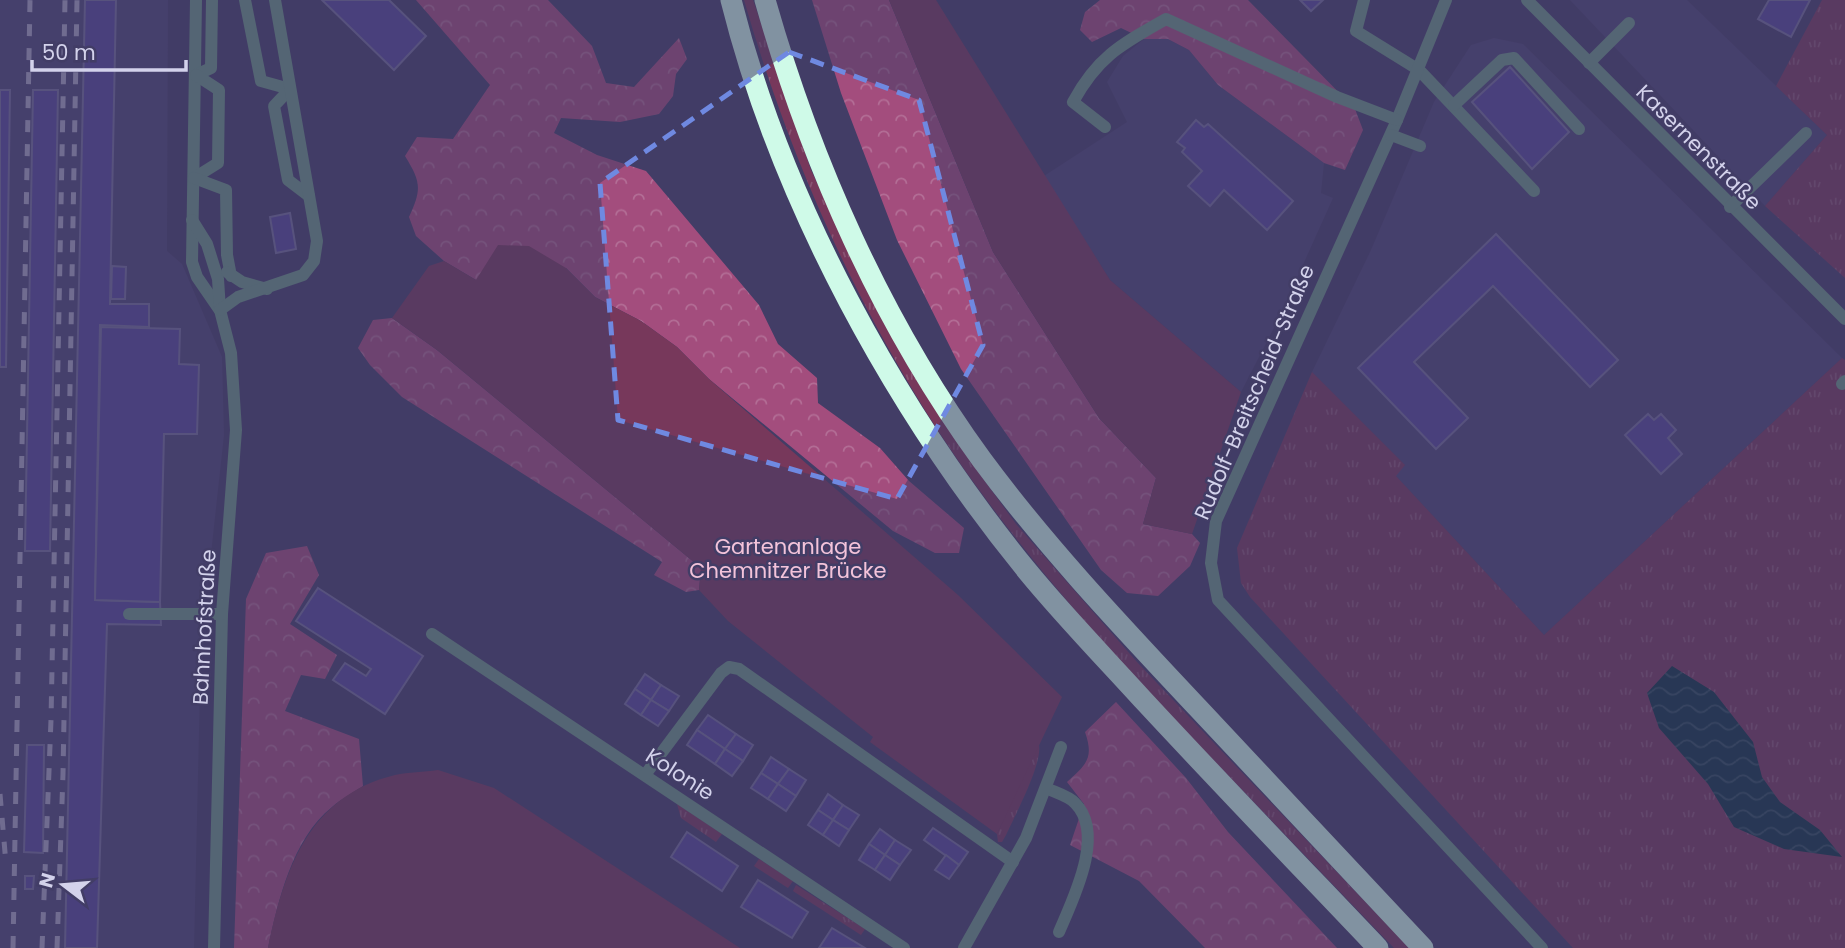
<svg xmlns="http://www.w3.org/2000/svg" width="1845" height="948" font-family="Poppins,sans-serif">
  <defs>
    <pattern id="grass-tufts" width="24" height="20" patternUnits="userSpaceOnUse" patternTransform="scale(1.75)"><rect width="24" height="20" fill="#77385b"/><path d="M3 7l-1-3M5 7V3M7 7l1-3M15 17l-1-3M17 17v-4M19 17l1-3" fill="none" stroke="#895473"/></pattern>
    <pattern id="forest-crowns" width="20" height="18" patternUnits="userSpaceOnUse" patternTransform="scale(1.75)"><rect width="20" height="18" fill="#a34d7d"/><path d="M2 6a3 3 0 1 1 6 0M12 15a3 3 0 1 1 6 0" fill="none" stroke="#b36e96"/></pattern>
    <pattern id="water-waves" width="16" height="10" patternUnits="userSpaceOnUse" patternTransform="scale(1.75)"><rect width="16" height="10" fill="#093240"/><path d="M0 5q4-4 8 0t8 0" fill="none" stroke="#2c4f5c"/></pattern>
  </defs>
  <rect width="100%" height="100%" fill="#423d66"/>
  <g fill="#4b4574">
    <path d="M0 0H168L167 251 182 264 222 357 224 435 201 645 194 948H0Z"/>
    <path d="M1570 0H1687L1827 135 1765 206Z"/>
    <path d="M1494 38 1523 44 1842 358 1544 635 1395 475 1405 465 1312 372 1371 250 1434 102 1471 45Z"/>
    <path d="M1144 39H1168L1189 50 1218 85 1324 163 1321 193 1333 198 1279 318 1241 392 1110 280 1044 176 1127 122 1107 82 1123 56Z"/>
  </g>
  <g fill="url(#grass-tufts)">
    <path d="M744 0H753L811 170 860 274 950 430 981 476 1016 524 1137 662 1409 948H1394L1126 669C1060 594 994 516 939 432 852 298 788 153 744 0Z"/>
    <path d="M1822 0H1845V278L1765 206 1827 135 1776 86Z"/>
    <path d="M1842 358 1845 360V948H1573L1250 597 1241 583 1237 548 1312 372 1405 465 1396 476 1544 635Z"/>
    <path d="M1038 742C1046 758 1014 817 1006 835L1002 842H998L997 834Z"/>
    <path d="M677 804 722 834 716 842 681 818Z"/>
    <path d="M759 859 793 881 788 888 754 866Z"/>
    <path d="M796 885 865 929 861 935 793 891Z"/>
  </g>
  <g fill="url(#forest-crowns)">
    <path d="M416 0H548L592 46 606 83 634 87 679 38 687 59 676 74 673 96 659 114 620 122 561 118 554 133 597 155 646 171 759 305 778 344 817 378 818 403 880 448 909 481 964 528 959 553H935L893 531 709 379 677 347 641 321 595 297 566 268 476 280 444 261 416 236 409 217C422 189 421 182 405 156L417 137 453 139 490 85Z"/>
    <path d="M812 0H889L993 252 1099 418 1156 478 1143 524 1192 534 1200 543 1190 566 1158 596 1127 593 1101 570 961 369 897 240 841 93Z"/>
    <path d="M1100 0H1248L1355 109 1363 130 1345 170 1324 163 1218 85 1189 50 1168 39H1144L1121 28 1092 42 1080 30 1085 12Z"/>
    <path d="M392 318 437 350 701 568 699 590 686 592 654 575 662 562 402 397 370 365 358 348 373 320Z"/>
    <path d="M307 546 319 575 290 624 337 655 325 679 301 675 285 711 359 739 363 786C353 793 341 799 332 807 292 839 278 901 268 948H234L246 599 266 553Z"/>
    <path d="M1116 702 1186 778 1228 832 1337 948H1205L1139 881 1070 845 1084 804 1067 782C1087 764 1094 758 1085 732Z"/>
  </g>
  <g fill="#77385b">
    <path d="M889 0H936L1110 280 1241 392 1192 534 1143 524 1156 478 1099 418 993 252Z"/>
    <path d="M498 245 529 246 566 268 595 297 641 321 677 347 709 379 958 595 1062 697 997 834 870 742 873 737 728 621 699 590 701 568 437 350 392 318 429 266 444 261 476 280Z"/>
    <path d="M438 770 494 788 740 948H268C284 871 308 796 395 775 409 772 424 772 438 770Z"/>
  </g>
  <path fill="url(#water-waves)" d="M1672 666 1714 692 1753 742 1762 777 1780 802 1820 830 1842 857 1784 849 1734 827 1708 784 1659 728 1647 693Z"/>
  <g fill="#534697" stroke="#716d9a" stroke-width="2">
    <path d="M85 0H116L110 304H149V327L100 325 95 600 160 602 161 625 107 624 97 948H65Z"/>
    <path d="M322 0H389L426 36 394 70Z"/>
    <path d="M1300 0H1323L1311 11Z"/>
    <path d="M1769 0H1810L1791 37 1758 19Z"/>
    <path d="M1510 67 1569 132 1532 169 1472 102Z"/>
    <path d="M0 90H10L6 367H0Z"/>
    <path d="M33 90H58L50 551H25Z"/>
    <path d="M1196 120 1204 127 1208 124 1293 201 1267 230 1224 190 1210 206 1188 186 1202 171 1182 152 1185 148 1177 142Z"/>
    <path d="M290 213 296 249 276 253 270 217Z"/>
    <path d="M1496 234 1618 360 1590 387 1493 286 1414 362 1468 418 1436 449 1358 368Z"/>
    <path d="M112 266 126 267 125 299H111Z"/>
    <path d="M101 327 180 329 179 364 199 365 197 434H164L160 602 95 600Z"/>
    <path d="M1648 414 1654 420 1661 414 1676 430 1668 438 1682 454 1661 474 1625 435Z"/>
    <path d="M318 588 423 656 385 714 333 680 345 663 366 676 371 669 296 621Z"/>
    <path d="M645 674 661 685 651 700 635 689Z"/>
    <path d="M661 685 679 696 669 711 651 700Z"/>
    <path d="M635 689 651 700 641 715 625 704Z"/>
    <path d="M651 700 669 711 658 726 641 715Z"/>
    <path d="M708 715 736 734 725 749 697 730Z"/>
    <path d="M697 730 725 749 715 764 687 745Z"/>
    <path d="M736 734 753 745 743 761 725 749Z"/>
    <path d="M27 745H44L43 853 24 852Z"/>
    <path d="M725 749 743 761 732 776 715 764Z"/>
    <path d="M771 757 789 769 778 784 761 773Z"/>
    <path d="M789 769 806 780 796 796 778 784Z"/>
    <path d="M761 773 778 784 768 799 751 788Z"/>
    <path d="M778 784 796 796 786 811 768 799Z"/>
    <path d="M828 794 843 805 833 820 818 810Z"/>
    <path d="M843 805 859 815 849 830 833 820Z"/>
    <path d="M818 810 833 820 823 835 808 825Z"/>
    <path d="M833 820 849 830 839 846 823 835Z"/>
    <path d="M933 828 968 852 959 865 924 840Z"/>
    <path d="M880 829 895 840 885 855 869 844Z"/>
    <path d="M687 832 738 866 722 891 671 857Z"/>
    <path d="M895 840 911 850 900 865 885 855Z"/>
    <path d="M869 844 885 855 875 870 859 860Z"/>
    <path d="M885 855 900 865 890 880 875 870Z"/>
    <path d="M946 855 959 865 949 879 935 870Z"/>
    <path d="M25 876H34L33 889H25Z"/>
    <path d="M758 880 808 912 792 938 741 907Z"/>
    <path d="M832 928 865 948H819Z"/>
  </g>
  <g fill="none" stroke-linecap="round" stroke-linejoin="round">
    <g stroke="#6a9785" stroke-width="12">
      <path d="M196 0 192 262 197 277 219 309"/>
      <path d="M245 0 261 81 290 89"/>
      <path d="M1364 0 1356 31 1419 70 1534 191"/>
      <path d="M1446 0 1397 120 1216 521 1211 563 1218 600 1542 948"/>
      <path d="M1527 0 1845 319"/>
      <path d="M1589 63 1629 23"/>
      <path d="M196 75 211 68 212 0"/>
      <path d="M290 89 274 106 288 180 309 196"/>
      <path d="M1454 105 1502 60 1514 58 1579 129"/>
      <path d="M1105 127 1073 102C1098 56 1122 44 1166 19L1337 97 1397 120"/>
      <path d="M1391 135 1420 146"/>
      <path d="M194 178 218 163 219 90 196 75"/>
      <path d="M194 178 226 190 227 255 231 276"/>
      <path d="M1730 207 1806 133"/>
      <path d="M192 220 207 244 218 279 220 310 231 353 236 430 222 614 214 948"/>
      <path d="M227 272 242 282 267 289"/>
      <path d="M220 310 238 297 303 275 314 261 317 241 275 0"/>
      <path d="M1842 384 1845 381"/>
      <path d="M129 614H222"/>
      <path d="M432 634 904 948"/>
      <path d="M645 775 721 673 729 667 739 669 1013 862"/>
      <path d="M1046 788C1054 792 1069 796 1075 803 1106 834 1073 899 1059 932"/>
      <path d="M964 948 1026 838 1061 747"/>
    </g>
    <g stroke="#cffae8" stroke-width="21">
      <path d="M731 0C782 204 896 410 1028 572 1065 617 1106 659 1145 702 1222 785 1300 866 1378 948"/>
      <path d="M765 0C811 162 882 323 982 460 1047 548 1123 628 1198 708 1273 788 1348 868 1423 948"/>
    </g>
    <g stroke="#a8a6c4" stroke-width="5" stroke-dasharray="12 12" stroke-linecap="butt">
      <path d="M0 794 6 864"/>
      <path d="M13 948 30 0"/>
      <path d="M42 948 51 720 65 0"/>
      <path d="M57 948 63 774 77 0"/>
    </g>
  </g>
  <path d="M0 0H1845V948H0ZM789 52 919 100 983 345 897 499 618 420 600 183Z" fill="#423d66" fill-opacity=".55" fill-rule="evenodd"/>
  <path fill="none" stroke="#6f89e1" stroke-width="5" stroke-dasharray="14 9" stroke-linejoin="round" d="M789 52 919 100 983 345 897 499 618 420 600 183Z"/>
  <g text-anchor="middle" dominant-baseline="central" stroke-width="5" stroke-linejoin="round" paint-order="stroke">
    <g font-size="21" fill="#d3d2eb" stroke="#423d66">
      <text transform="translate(1699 147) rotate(45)">Kasernenstraße</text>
      <text transform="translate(1254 392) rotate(-67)">Rudolf-Breitscheid-Straße</text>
      <text transform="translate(204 627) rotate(-87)">Bahnhofstraße</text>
      <text transform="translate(680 774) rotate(33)">Kolonie</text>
    </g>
    <g font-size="21" fill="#f3c3da" stroke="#423d66">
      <text x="788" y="546">Gartenanlage<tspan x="788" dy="24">Chemnitzer Brücke</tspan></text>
    </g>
  </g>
  <g transform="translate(63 885) rotate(286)" stroke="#423d66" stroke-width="5" paint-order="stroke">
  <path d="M0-5L12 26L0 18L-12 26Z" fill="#d3d2eb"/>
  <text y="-10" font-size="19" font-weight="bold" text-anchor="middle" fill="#d3d2eb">N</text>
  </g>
  <path d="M32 60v10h154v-10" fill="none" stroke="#d3d2eb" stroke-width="3.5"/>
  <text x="42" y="60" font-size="21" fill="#d3d2eb" stroke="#423d66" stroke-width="5" paint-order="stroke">50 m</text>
</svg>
